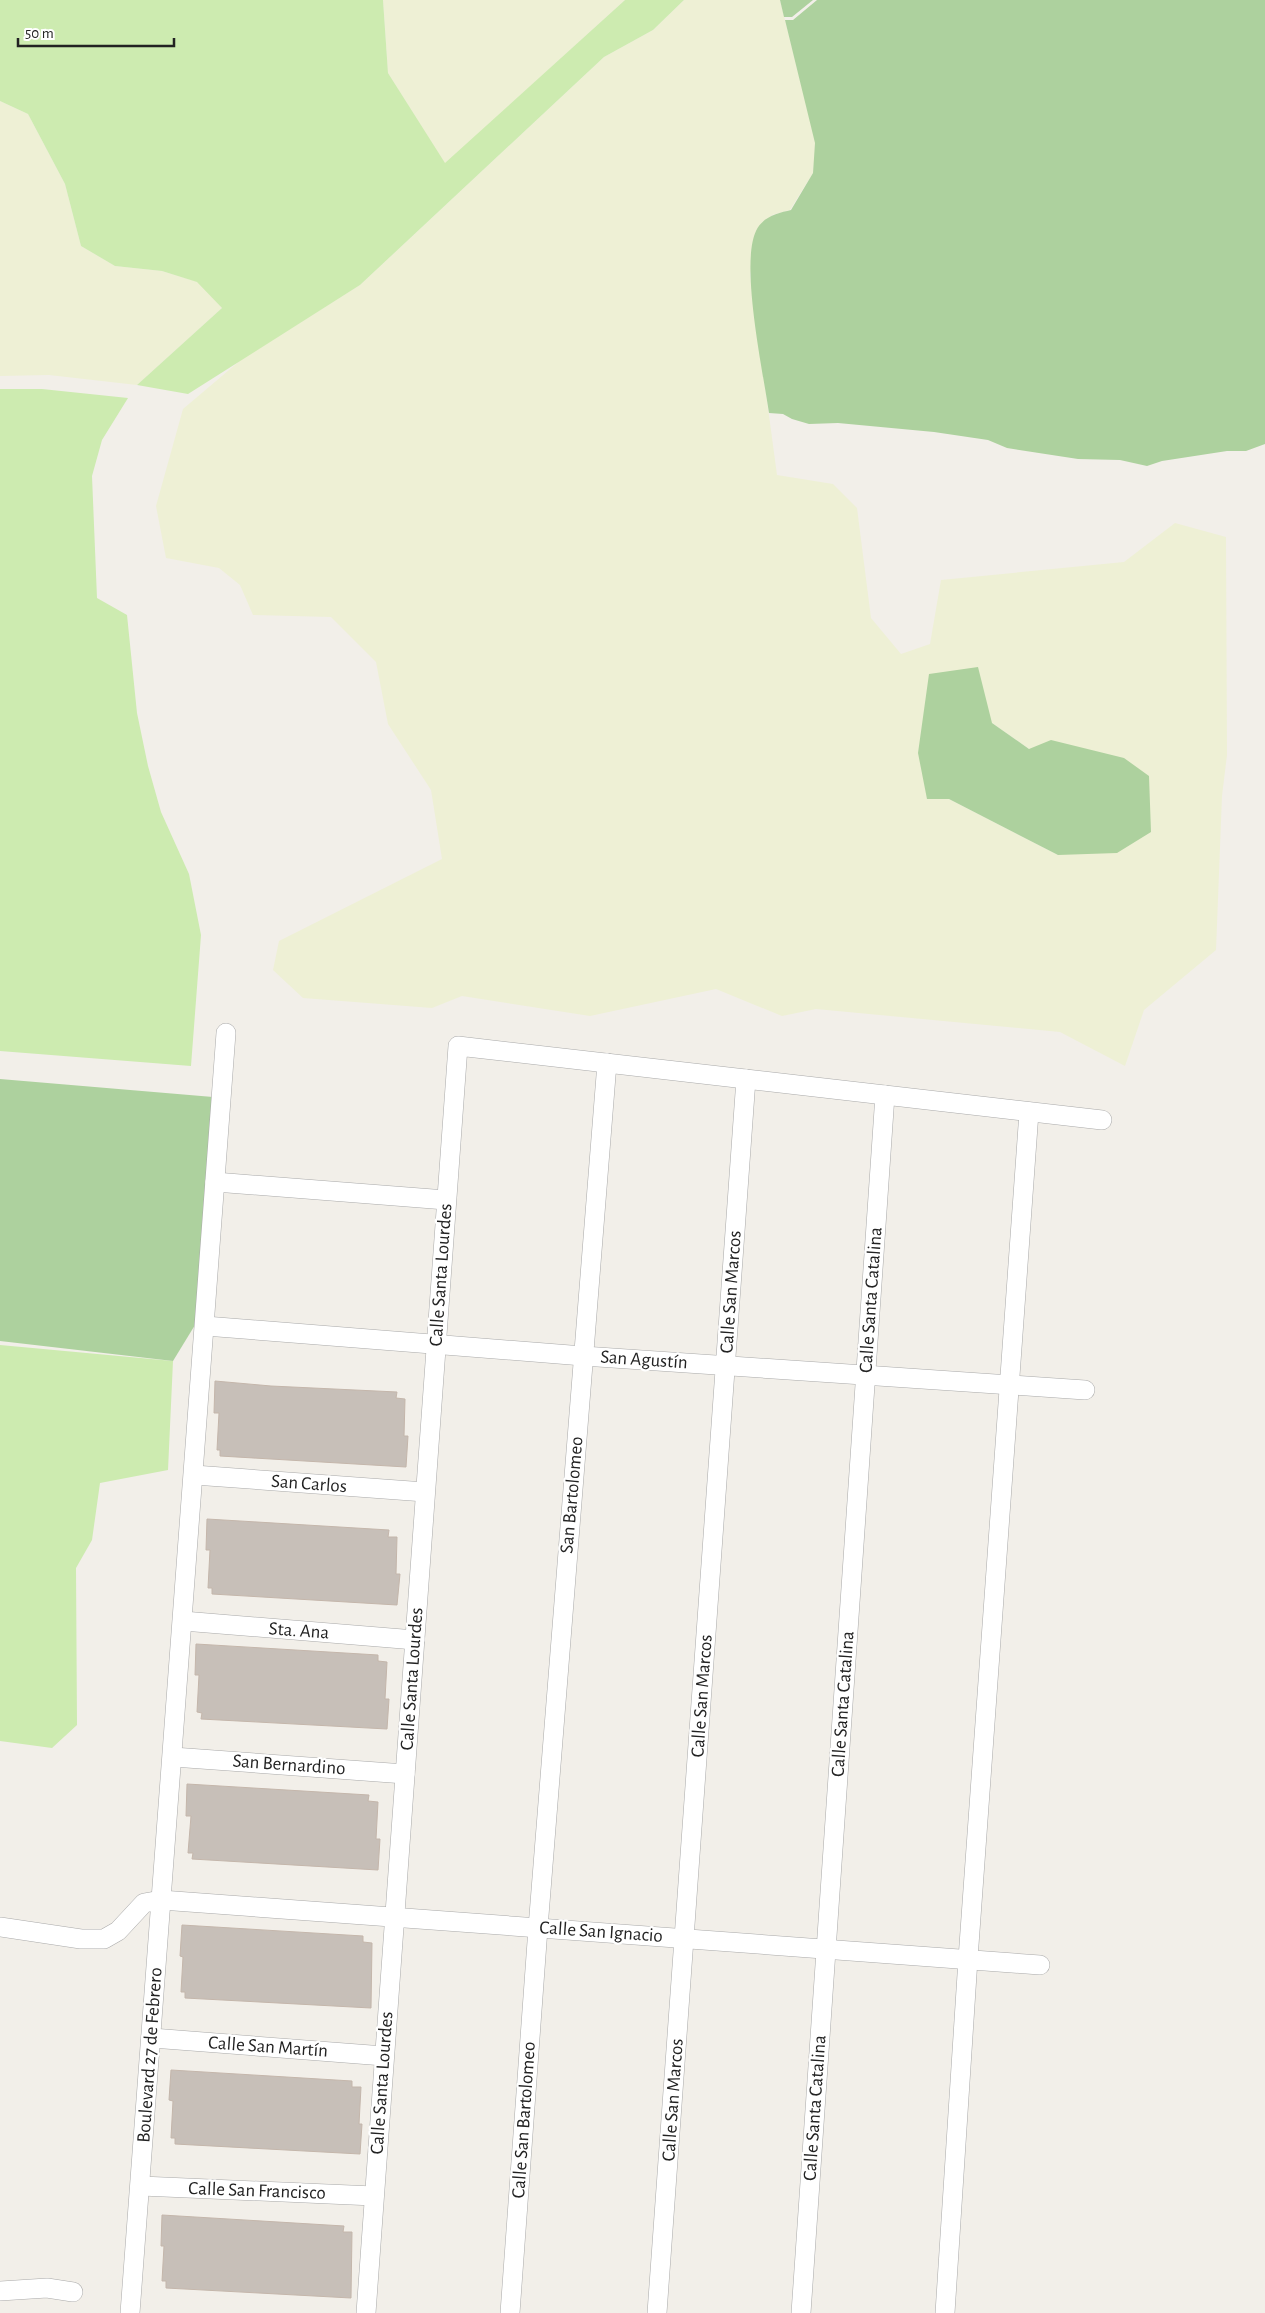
<svg xmlns="http://www.w3.org/2000/svg" width="1265" height="2313" font-family="'Alegreya Sans',sans-serif">
  <rect width="100%" height="100%" fill="#f2efe9"/>
  <g fill="#eef0d5" fill-rule="evenodd">
    <path d="M383 0H625L445 164 388 73Z"/>
    <path d="M684 0H780L816 144 813 173 790 210 772 215 750 274 777 475 833 484 857 508 871 618 901 654 930 644 941 580 1124 562 1175 523 1226 537 1227 755 1222 796 1216 950 1144 1010 1125 1066 1060 1032 816 1009 782 1016 716 989 590 1016 462 996 432 1008 303 998 273 970 279 941 442 859 431 790 388 724 376 662 331 617 253 615 240 585 219 568 166 558 156 506 183 409 242 359 360 285 604 57 653 30ZM992 723 1029 749 1058 855 949 799Z"/>
    <path d="M0 101 28 114 65 184 81 246 115 266 162 271 198 282 222 308 137 385 49 375 0 376Z"/>
  </g>
  <g fill="#cdebb0">
    <path d="M0 0H383L388 73 445 163 625 0H684L653 30 604 57 360 285 188 394 137 385 222 308 197 282 162 271 115 266 81 246 65 184 28 114 0 101Z"/>
    <path d="M0 389H42L128 398 102 440 92 476 97 598 127 615 137 713 148 766 161 812 189 874 201 935 191 1066 0 1051Z"/>
    <path d="M0 1345 173 1361 168 1470 100 1483 92 1540 76 1568 77 1725 52 1748 0 1741Z"/>
  </g>
  <g fill="#add19e">
    <path d="M780 0H813L792 17H784Z"/>
    <path d="M817 0H1265V444L1246 451H1227L1162 461 1147 466 1120 460 1078 459 1007 448 988 440 934 432 838 423 809 424 792 419 783 414 769 413C763 371 740 265 756 231 762 217 778 213 791 210L813 173 815 143 785 20H793Z"/>
    <path d="M978 667 992 723 1029 749 1051 740 1124 758 1149 776 1151 832 1117 853 1058 855 949 799H927L918 753 929 674Z"/>
    <path d="M0 1079 213 1097 195 1325 173 1361 0 1341Z"/>
  </g>
  <g fill="#c7bfb8" stroke="#c4b6ab">
    <path d="M215 1381 271 1386 397 1392 396 1398 405 1399 404 1436H408L406 1467 220 1456V1450H217L219 1413H214Z"/>
    <path d="M207 1519 389 1530 388 1537H397L396 1574H400L397 1605 212 1594V1588H208L210 1550H206Z"/>
    <path d="M196 1644 378 1655V1661L387 1662 385 1699H389L387 1729 201 1719 202 1713 197 1712 199 1675H195Z"/>
    <path d="M187 1784 369 1795 368 1801 378 1802 376 1839H380L378 1870 192 1859 193 1853H188L191 1816H186Z"/>
    <path d="M182 1925 363 1936V1942L372 1943 371 2008 185 1998V1992H181L183 1957 180 1956Z"/>
    <path d="M171 2070 352 2081V2087H361L359 2124H362L360 2154 175 2144V2138H171L173 2101 169 2100Z"/>
    <path d="M162 2215 344 2226 343 2232H352L351 2298 166 2288V2281H162L164 2246H161Z"/>
  </g>
  <g fill="none" stroke-linecap="round" stroke-linejoin="round">
    <defs>
      <g id="minor">
        <path d="M215 1182 446 1200"/>
        <path d="M205 1326 583 1356 1085 1390"/>
        <path d="M194 1475 425 1492"/>
        <path d="M183 1621 415 1640"/>
        <path d="M173 1757 405 1774"/>
        <path d="M0 1927 81 1939H104L118 1931 144 1903 161 1900 1040 1965"/>
        <path d="M152 2038 384 2056"/>
        <path d="M141 2186 374 2196"/>
        <path d="M0 2291 47 2288 73 2292"/>
        <path d="M130 2313 226 1033"/>
        <path d="M366 2313 458 1046 1102 1120"/>
        <path d="M510 2313 538 1928 607 1063"/>
        <path d="M657 2313 746 1079"/>
        <path d="M801 2313 885 1095"/>
        <path d="M945 2313 968 1959 1029 1112"/>
      </g>
    </defs>
    <use href="#minor" stroke="#a9a9a9" stroke-width="20"/>
    <use href="#minor" stroke="#fff" stroke-width="19"/>
  </g>
  <g text-anchor="middle" dominant-baseline="central" stroke-width="4.5" stroke-linejoin="round" paint-order="stroke">
    <g font-size="19" fill="#222" stroke="#fff">
      <text transform="translate(441 1275) rotate(-86)">Calle Santa Lourdes</text>
      <text transform="translate(731 1292) rotate(-86)">Calle San Marcos</text>
      <text transform="translate(871 1300) rotate(-86)">Calle Santa Catalina</text>
      <text transform="translate(644 1360) rotate(4)">San Agustín</text>
      <text transform="translate(309 1484) rotate(4)">San Carlos</text>
      <text transform="translate(572 1495) rotate(-85)">San Bartolomeo</text>
      <text transform="translate(299 1631) rotate(4)">Sta. Ana</text>
      <text transform="translate(412 1679) rotate(-86)">Calle Santa Lourdes</text>
      <text transform="translate(702 1696) rotate(-86)">Calle San Marcos</text>
      <text transform="translate(843 1704) rotate(-86)">Calle Santa Catalina</text>
      <text transform="translate(289 1765) rotate(4)">San Bernardino</text>
      <text transform="translate(601 1932) rotate(4)">Calle San Ignacio</text>
      <text transform="translate(268 2047) rotate(4)">Calle San Martín</text>
      <text transform="translate(150 2055) rotate(-86)">Boulevard 27 de Febrero</text>
      <text transform="translate(382 2083) rotate(-86)">Calle Santa Lourdes</text>
      <text transform="translate(673 2100) rotate(-86)">Calle San Marcos</text>
      <text transform="translate(815 2108) rotate(-86)">Calle Santa Catalina</text>
      <text transform="translate(524 2120) rotate(-86)">Calle San Bartolomeo</text>
      <text transform="translate(257 2191) rotate(2)">Calle San Francisco</text>
    </g>
  </g>
  <path d="M18 38v8h156v-8" fill="none" stroke="#222222" stroke-width="2.5"/>
  <text x="25" y="38" font-size="15" fill="#222222" stroke="#ffffff" stroke-width="4" paint-order="stroke">50 m</text>
</svg>
